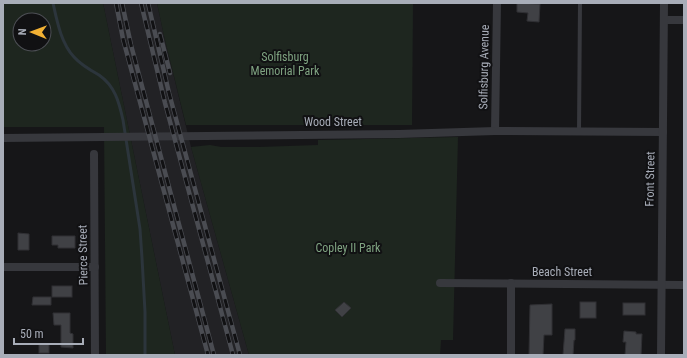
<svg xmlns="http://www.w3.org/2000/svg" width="687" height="358" font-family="'Roboto Condensed',sans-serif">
  <rect width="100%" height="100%" fill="#161618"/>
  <path fill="#222225" d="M103 3H157L164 36 191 147 249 355H175Z"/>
  <g fill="#1e261f" fill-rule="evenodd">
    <path d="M3 3H103L175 355H106L104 127H3ZM20 20H44V44H20Z"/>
    <path d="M157 3H413L412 125H186L164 36Z"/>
    <path d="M458 137 453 340H441L440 355H249L191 147 210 145 221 147H259L318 145V140Z"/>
  </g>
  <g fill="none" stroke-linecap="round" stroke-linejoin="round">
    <path stroke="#2c353c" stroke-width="3" d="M53 3C57 21 61 43 74 57 81 65 90 70 99 75 115 86 119 102 123 120L140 229 142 258 145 312V355"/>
  </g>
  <g fill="#404145" stroke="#303034">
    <path d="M517 3 540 4 539 22 527 21 528 13 517 12Z"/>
    <path d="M18 233 29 234V250H18Z"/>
    <path d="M52 236H75V248H58V245H52Z"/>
    <rect x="52" y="286" width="20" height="11"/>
    <path d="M33 297H51V305H32Z"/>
    <path d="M344 302 351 308 342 317 335 310Z"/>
    <rect x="580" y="302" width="16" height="16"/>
    <rect x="623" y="303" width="22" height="12"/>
    <path d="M552 304V335H544L543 355H529L530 305Z"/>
    <path d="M53 313H70V333L73 334V348L61 347V325H54Z"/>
    <path d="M565 329H575V340H574L573 355H563Z"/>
    <path d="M624 331 636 332V334H642L641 355H625L626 342H623Z"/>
    <rect x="39" y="344" width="10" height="9"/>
  </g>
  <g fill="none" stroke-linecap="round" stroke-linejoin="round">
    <path stroke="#37383d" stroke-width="4" d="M579 131 580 3"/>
    <g stroke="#37383d" stroke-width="8">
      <path d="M664 20H684"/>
      <path d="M495 131 497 3"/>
      <path d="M3 138 399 134 495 131 663 132"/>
      <path d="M94 154 95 355"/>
      <path d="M3 267H95"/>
      <path d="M440 283 684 285"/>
      <path d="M511 355V283"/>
      <path d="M661 355 664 3"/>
    </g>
    <defs>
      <g id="rail">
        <path d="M116 3 123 39 208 355"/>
        <path d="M122 3 131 45 214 355"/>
        <path d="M141 3 165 103 233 355"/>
        <path d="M148 3 169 93 240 355"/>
        <path d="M160 34 170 73"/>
      </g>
    </defs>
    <use href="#rail" stroke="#4a4c52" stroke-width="4.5"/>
    <use href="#rail" stroke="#111113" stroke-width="3" stroke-dasharray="9" stroke-linecap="butt"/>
  </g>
  <g text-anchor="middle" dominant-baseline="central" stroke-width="4" stroke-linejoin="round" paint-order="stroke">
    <g font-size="12" fill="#7fa381" stroke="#111113">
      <text x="285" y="57">Solfisburg<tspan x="285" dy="14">Memorial Park</tspan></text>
      <text x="348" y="248">Copley II Park</text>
    </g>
    <g font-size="12" fill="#a8adb8" stroke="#111113">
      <text transform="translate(484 67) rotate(-89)">Solfisburg Avenue</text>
      <text x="333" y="122">Wood Street</text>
      <text transform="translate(650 179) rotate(-89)">Front Street</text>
      <text transform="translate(83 255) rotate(-91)">Pierce Street</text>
      <text x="562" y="272">Beach Street</text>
    </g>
  </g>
  <rect width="687" height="358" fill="none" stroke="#a8adb8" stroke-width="8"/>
  <g transform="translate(32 32) rotate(271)"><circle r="19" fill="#111113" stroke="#4d4f55"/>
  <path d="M0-3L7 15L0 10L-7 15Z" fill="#f2b134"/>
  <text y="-6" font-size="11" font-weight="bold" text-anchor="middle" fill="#a8adb8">N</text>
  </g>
  <path d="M14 338v6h69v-6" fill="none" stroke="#a8adb8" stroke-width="2"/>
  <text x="20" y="338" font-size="12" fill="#a8adb8" stroke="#111113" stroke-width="3" paint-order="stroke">50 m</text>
</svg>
